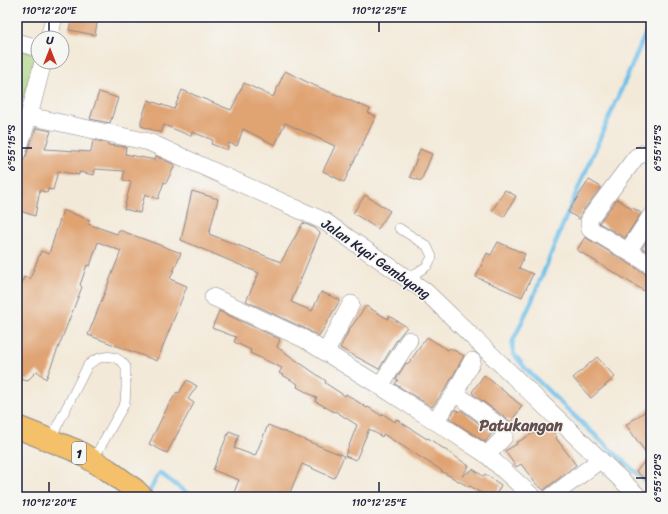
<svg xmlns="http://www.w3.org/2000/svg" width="668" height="514" font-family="Sriracha,sans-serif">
  <rect width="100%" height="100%" fill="#f6f6f2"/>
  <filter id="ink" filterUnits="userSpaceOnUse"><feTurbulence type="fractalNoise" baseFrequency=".025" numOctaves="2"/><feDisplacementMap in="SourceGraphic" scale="8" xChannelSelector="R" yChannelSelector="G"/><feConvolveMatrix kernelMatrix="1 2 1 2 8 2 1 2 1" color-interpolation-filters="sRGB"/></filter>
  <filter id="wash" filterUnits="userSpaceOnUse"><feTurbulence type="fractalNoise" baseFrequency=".012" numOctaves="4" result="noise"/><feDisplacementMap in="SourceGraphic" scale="16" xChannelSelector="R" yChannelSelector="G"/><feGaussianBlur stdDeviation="0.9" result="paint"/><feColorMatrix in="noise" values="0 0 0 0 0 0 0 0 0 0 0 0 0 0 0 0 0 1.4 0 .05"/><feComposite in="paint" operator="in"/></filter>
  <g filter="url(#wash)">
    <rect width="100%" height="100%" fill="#f3e9d8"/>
    <path fill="#a9d17d" stroke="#667a5c" d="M17 48 38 55 17 117Z"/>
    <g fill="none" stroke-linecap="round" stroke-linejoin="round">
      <g stroke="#6ec0ea" stroke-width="4.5">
        <path d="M651 21 568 212 533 298 513 341 512 346 514 354 526 369 568 410 611 450 651 486"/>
        <path d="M148 494 157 477 160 473 192 497"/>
      </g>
    </g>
    <g id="blocks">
      <g fill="#e0a372">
        <path d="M72 17H98L95 35 69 30Z"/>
        <path d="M285 71 311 84 370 109 368 113 376 116 344 182 323 171 335 146 285 123 275 145 243 129 237 146 229 143 227 150 211 144 213 140 192 132 191 136 164 125 161 133 141 126V121L148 100 174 109 182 90 231 110 244 83 273 97Z"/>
        <path d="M99 92 118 98 110 123 90 119Z"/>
        <path d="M36 128 51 131 45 149 91 152 93 140 108 143V145L126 147 125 154 155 160 156 156 175 165 166 183 164 182 158 199 145 194 140 213 124 209 131 182 123 180 124 171 95 169 94 175 79 172V175L58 171 53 190 48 189 47 193 40 190 35 216 17 210V163L23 161 26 156Z"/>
        <path d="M420 149 432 154 421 181 410 177Z"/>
        <path d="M589 180 601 187 582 212 579 219 568 212Z"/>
        <path d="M505 190 516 196 504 217 492 211Z"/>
        <path d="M192 191 218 199 209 234 281 262 303 223 315 228 320 233 291 302 312 311 321 292 340 300 319 336 308 330 246 301 259 273 181 240Z"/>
        <path d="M365 195 390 211 378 229 353 213Z"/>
        <path d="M617 199 632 209 633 208 641 213 625 238 599 223Z"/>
        <path d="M63 210 90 220 88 224 117 234 119 230 181 253 170 279 187 286 157 361 88 335 121 251 98 242 90 266 87 265 80 285 82 287 46 379 37 371 27 381 17 378V296L24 277 30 279 41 251 49 254Z"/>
        <path d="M651 234V253L642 248Z"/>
        <path d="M585 237 646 274 651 275V295L577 250Z"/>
        <path d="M498 242 525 254 519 268 533 274 522 297 476 277 487 253 491 255Z"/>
        <path d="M366 306 388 319 389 316 407 327 398 338 379 369 340 348 349 330Z"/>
        <path d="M219 311 280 339 277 347 326 381 325 383 345 396 346 394 367 408 368 407 382 416 383 414 395 422 396 419 427 439 428 438 469 466 462 476 473 469 483 476 485 474 501 485 495 497H487L470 486 469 487 441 471V470L383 434 382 437 369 429 356 460 345 456 357 425 335 411 334 412 315 401 317 398 297 387 298 384 279 373 282 368 250 353 251 350 234 342 236 337 212 328Z"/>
        <path d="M427 337 448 350 450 348 464 356 446 388 432 407 395 384 398 380 396 379 406 363 408 364Z"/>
        <path d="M597 357 615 377 591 398 573 378Z"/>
        <path d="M484 375 522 406 511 422 473 394V393L472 392Z"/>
        <path d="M187 380 197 386 188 399 194 403 167 453 149 444 168 406 177 392 179 393Z"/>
        <path d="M651 407V485L636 471 649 457 626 425Z"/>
        <path d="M456 409 459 412 461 410 492 433 485 442 449 418Z"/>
        <path d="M268 425 344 456 334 478 302 464 288 497H232L239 480 213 470 229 431 239 435 234 448 255 456Z"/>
        <path d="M548 425 557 437 556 438 576 465 544 490 536 484 521 464 516 467 505 451 517 444 516 443 528 436Z"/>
      </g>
    </g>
  </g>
  <g filter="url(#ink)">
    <use href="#blocks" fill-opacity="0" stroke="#8a868a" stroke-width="1"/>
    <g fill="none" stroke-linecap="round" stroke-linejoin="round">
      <defs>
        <g id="lane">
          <path d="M399 228 427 246 432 257 427 266 407 279"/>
          <path d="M50 440 88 365C96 358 109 353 119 360 122 361 124 364 126 367V388L125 403 93 460"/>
        </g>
        <g id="street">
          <path d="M49 38 54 17"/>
          <path d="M17 42 38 48"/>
          <path d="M29 116 149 142 324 221 425 291 639 497"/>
          <path d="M17 153 29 116 43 62"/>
          <path d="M651 155 644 153 636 157 590 218 589 222 590 229 651 265"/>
          <path d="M628 251 651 216"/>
          <path d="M213 297 304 339 380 386 435 421 487 455 533 497"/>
          <path d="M326 352 351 304"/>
          <path d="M380 386 409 340"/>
          <path d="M455 393 502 428C504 431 505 433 504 437L487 455"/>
          <path d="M435 421 455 393 472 361"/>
          <path d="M551 497 600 460"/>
        </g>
        <path id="highway" d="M17 427 77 451 108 470 135 490 142 497"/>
      </defs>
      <use href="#lane" stroke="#8a868a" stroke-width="10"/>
      <use href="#street" stroke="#8a868a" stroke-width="18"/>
      <use href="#highway" stroke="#8a868a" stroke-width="24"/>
      <use href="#lane" stroke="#fff" stroke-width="9"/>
      <use href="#street" stroke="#fff" stroke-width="17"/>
      <use href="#highway" stroke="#f4c16a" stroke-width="22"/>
    </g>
  </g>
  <path fill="none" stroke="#22223b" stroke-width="1.5" d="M49 22V32M379 22V32M22 148H32M636 148H646M636 478H646M49 482V492M379 482V492"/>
  <g text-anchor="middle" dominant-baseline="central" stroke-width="3" stroke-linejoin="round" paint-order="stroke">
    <rect fill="#f6f6f2" stroke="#626272" stroke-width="1" x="72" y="442" width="14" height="22" rx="3"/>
    <g font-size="13" font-weight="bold" fill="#22223b">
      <text x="79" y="453">1</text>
    </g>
    <g font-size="14" fill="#22223b" stroke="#f6f6f2">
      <text transform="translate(376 259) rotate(35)">Jalan Kyai Gembyang</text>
    </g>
    <g font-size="16" font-weight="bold" fill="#644f4e" stroke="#f6f6f2">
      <text x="521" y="425">Patukangan</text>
    </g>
  </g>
  <rect width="668" height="514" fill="none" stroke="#f6f6f2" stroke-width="44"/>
  <g transform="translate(50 50)"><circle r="19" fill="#f6f6f2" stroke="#a1a1a9"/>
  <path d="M0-3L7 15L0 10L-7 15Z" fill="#c8321e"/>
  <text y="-6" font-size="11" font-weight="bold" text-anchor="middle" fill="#22223b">U</text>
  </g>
  <rect x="22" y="22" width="624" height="470" fill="none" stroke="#22223b" stroke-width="1.5"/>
  <g font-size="10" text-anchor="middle" fill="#22223b">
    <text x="49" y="14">110°12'20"E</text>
    <text x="379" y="14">110°12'25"E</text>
    <text transform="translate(11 148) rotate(-90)" y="4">6°55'15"S</text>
    <text transform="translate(657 148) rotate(-90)" y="4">6°55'15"S</text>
    <text transform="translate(657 478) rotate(-90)" y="4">6°55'20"S</text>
    <text x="49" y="506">110°12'20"E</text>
    <text x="379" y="506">110°12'25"E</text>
  </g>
</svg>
